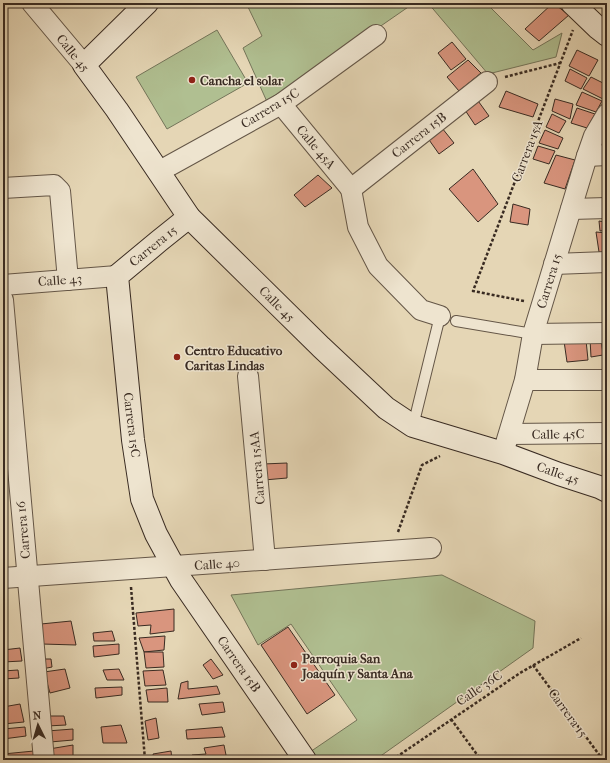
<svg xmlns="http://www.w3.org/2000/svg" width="610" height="763" font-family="'IM FELL French Canon',serif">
  <rect width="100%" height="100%" fill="#e5d6b5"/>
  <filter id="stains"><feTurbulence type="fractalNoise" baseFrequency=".005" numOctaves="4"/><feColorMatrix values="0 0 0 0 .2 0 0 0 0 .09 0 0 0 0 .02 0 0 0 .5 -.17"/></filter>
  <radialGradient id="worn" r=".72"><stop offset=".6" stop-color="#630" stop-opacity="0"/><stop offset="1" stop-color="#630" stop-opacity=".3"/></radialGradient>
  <g fill="#b0bf91" stroke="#74755a">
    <path d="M253 3H414L268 104 243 48 262 36 248 7Z"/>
    <path d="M428 3H486L533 50 562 33 556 57 488 74Z"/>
    <path d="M217 30 248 83 167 129 136 77Z"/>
    <path d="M442 575 535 621 533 648 375 760H311L307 754 357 720 291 624 258 645 231 595Z"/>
  </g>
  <g fill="#d9957e" stroke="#392b22">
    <path d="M553 3 569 15 539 41 525 29Z"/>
    <path d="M452 42 466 59 451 70 438 53Z"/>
    <path d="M577 50 598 60 589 76 569 66Z"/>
    <path d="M468 60 481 73 459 91 447 77Z"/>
    <path d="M570 69 587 78 581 89 565 81Z"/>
    <path d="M591 77 607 85 603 99 583 89Z"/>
    <path d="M506 91 538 104 533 117 499 107Z"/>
    <path d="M582 92 602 101 596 112 576 105Z"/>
    <path d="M476 98 489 116 475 125 463 107Z"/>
    <path d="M555 99 573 104 570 119 552 111Z"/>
    <path d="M577 108 595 114 587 128 571 123Z"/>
    <path d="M552 114 566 121 559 133 546 127Z"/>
    <path d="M442 128 454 143 439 154 427 137Z"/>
    <path d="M545 130 563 138 558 149 539 143Z"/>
    <path d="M538 146 555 151 549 164 533 159Z"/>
    <path d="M556 155 575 160 565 189 544 183Z"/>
    <path d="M473 169 498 204 478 222 449 189Z"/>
    <path d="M318 175 332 188 305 207 294 195Z"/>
    <path d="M513 204 530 209 528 225 510 222Z"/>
    <path d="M605 212H607V230L600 231 599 221 605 222Z"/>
    <path d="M596 232 607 233V253L599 252Z"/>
    <path d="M601 338 603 355 591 357 590 339Z"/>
    <path d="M586 340 588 360 567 362 564 341Z"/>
    <path d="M287 463V478L264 480 263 464Z"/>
    <path d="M174 609V631L150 634 151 625 138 626 136 613Z"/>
    <path d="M71 621 76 645 42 644 41 624Z"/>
    <path d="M288 627 335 695 307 714 261 645Z"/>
    <path d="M112 631 115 641H94L93 633Z"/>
    <path d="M165 636 164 650 144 652 139 638Z"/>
    <path d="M119 644V654L94 657 93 646Z"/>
    <path d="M20 648 22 661 3 662V650Z"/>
    <path d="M144 652H163L164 667 146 668Z"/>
    <path d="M40 659H51L52 667 42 669Z"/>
    <path d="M211 659 223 675 213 679 203 665Z"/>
    <path d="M65 669 70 688 50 693 44 672Z"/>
    <path d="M119 669 124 680H107L103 670Z"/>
    <path d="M18 670 19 678 3 679V671Z"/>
    <path d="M163 670 166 685 145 686 143 671Z"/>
    <path d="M188 681V689L217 686 220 694 178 699 181 683Z"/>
    <path d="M122 687V695L96 698 95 688Z"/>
    <path d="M167 688 168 702H148L146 690Z"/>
    <path d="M223 702 225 712 202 715 199 704Z"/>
    <path d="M20 704 24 722 3 724V707Z"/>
    <path d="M48 716H64L66 725 47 726Z"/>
    <path d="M156 718 159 738 148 740 145 721Z"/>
    <path d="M121 725 127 743H103L101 727Z"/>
    <path d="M25 727 26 736 3 739V729Z"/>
    <path d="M222 727 225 737 187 739 186 730Z"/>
    <path d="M73 729V740L50 742 47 731Z"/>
    <path d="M73 745V758L50 759 49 749Z"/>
    <path d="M224 745 227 760H192V755L206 754 204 748Z"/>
    <path d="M34 751V760H3V754Z"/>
    <path d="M171 751 172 760H154L153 754Z"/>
  </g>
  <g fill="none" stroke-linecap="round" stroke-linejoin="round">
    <defs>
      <g id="lane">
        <path d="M456 321 533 334"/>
        <path d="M413 426 440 316"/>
      </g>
      <g id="street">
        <path d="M32 3 84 65"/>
        <path d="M281 104 351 189"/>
        <path d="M587 156 607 155"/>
        <path d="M158 172 281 104 376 35"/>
        <path d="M3 188 54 185 60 191 68 280"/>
        <path d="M351 189 487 82"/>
        <path d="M351 189 358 227 378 266 421 310 440 316"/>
        <path d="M571 209 607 208"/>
        <path d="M554 264 607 262"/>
        <path d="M3 285 117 276"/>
        <path d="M3 300 44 760"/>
        <path d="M533 334 607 333"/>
        <path d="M248 376 265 560"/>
        <path d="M525 380H607"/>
        <path d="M510 434 607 433"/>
        <path d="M503 453 525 380 533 334 587 156 594 136 607 114"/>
        <path d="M3 578 431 548"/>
      </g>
      <g id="secondary">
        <path d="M147 3 84 65 117 110 189 217 321 347 386 408 413 426 503 453 559 474 599 487 607 491"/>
        <path d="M572 3 598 28 607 35"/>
        <path d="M189 217 159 241 117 276 133 440 142 499 156 534 181 580 305 760"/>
      </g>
    </defs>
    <use href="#lane" stroke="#645647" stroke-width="12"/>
    <use href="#street" stroke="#645647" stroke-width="22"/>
    <use href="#secondary" stroke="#392b22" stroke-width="24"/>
    <g stroke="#392b22" stroke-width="2.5" stroke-dasharray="3 2" stroke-linecap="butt">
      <path d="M505 77 560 63"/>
      <path d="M524 301 473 291 573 30"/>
      <path d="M398 532 422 465 440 456"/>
      <path d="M131 587 145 760"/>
      <path d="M533 665 603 760"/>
      <path d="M451 719 481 760"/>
      <path d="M392 760 520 673 581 638"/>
    </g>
    <use href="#lane" stroke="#eee4cf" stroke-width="10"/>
    <use href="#street" stroke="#eee4cf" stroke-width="20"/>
    <use href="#secondary" stroke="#eee4cf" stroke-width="22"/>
  </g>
  <g fill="#8f2418" stroke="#eee4cf" stroke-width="1.5">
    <circle cx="192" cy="80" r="4"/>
    <circle cx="177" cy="357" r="4"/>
    <circle cx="294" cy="665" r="4"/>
  </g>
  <g text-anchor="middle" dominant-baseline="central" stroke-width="3" stroke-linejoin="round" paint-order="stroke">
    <g font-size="13" fill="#392b22" stroke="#eee4cf">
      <text transform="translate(73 53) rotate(51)">Calle 45</text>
      <text transform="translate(270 108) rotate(-31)">Carrera 15C</text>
      <text transform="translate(419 135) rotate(-38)">Carrera 15B</text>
      <text transform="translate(316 147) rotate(50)">Calle 45A</text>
      <text transform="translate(527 151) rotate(-69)">Carrera 15A</text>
      <text transform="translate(153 246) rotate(-39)">Carrera 15</text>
      <text transform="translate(60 280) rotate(-4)">Calle 43</text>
      <text transform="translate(549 281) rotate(-73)">Carrera 15</text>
      <text transform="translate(277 304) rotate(45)">Calle 45</text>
      <text transform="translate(132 425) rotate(83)">Carrera 15C</text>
      <text transform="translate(558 434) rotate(-1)">Calle 45C</text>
      <text transform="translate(257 468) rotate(-95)">Carrera 15AA</text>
      <text transform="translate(558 473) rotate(19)">Calle 45</text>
      <text transform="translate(23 530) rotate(-95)">Carrera 16</text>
      <text transform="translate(217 564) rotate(-4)">Calle 40</text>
      <text transform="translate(239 664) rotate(55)">Carrera 15B</text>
      <text transform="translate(479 688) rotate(-34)">Calle 36C</text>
      <text transform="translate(568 713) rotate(54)">Carrera 15</text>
    </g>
    <g font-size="13" font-weight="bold" fill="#392b22" stroke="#eee4cf" text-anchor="start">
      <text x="200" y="80">Cancha el solar</text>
      <text x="185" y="350">Centro Educativo<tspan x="185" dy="15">Caritas Lindas</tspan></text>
      <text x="302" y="658">Parroquia San<tspan x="302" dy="15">Joaquín y Santa Ana</tspan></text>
    </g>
  </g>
  <rect width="610" height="763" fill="none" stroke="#e5d6b5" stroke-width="16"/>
  <rect x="4" y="4" width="602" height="755" fill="none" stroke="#392b22" stroke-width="2"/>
  <rect x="8" y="8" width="594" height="747" fill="none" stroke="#392b22"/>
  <g transform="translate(38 725) rotate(355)" stroke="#eee4cf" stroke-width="3" paint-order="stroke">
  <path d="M0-3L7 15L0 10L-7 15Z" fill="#392b22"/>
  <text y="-6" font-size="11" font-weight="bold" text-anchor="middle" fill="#392b22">N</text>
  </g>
  <rect width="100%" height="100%" filter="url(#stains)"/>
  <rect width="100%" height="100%" fill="url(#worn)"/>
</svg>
